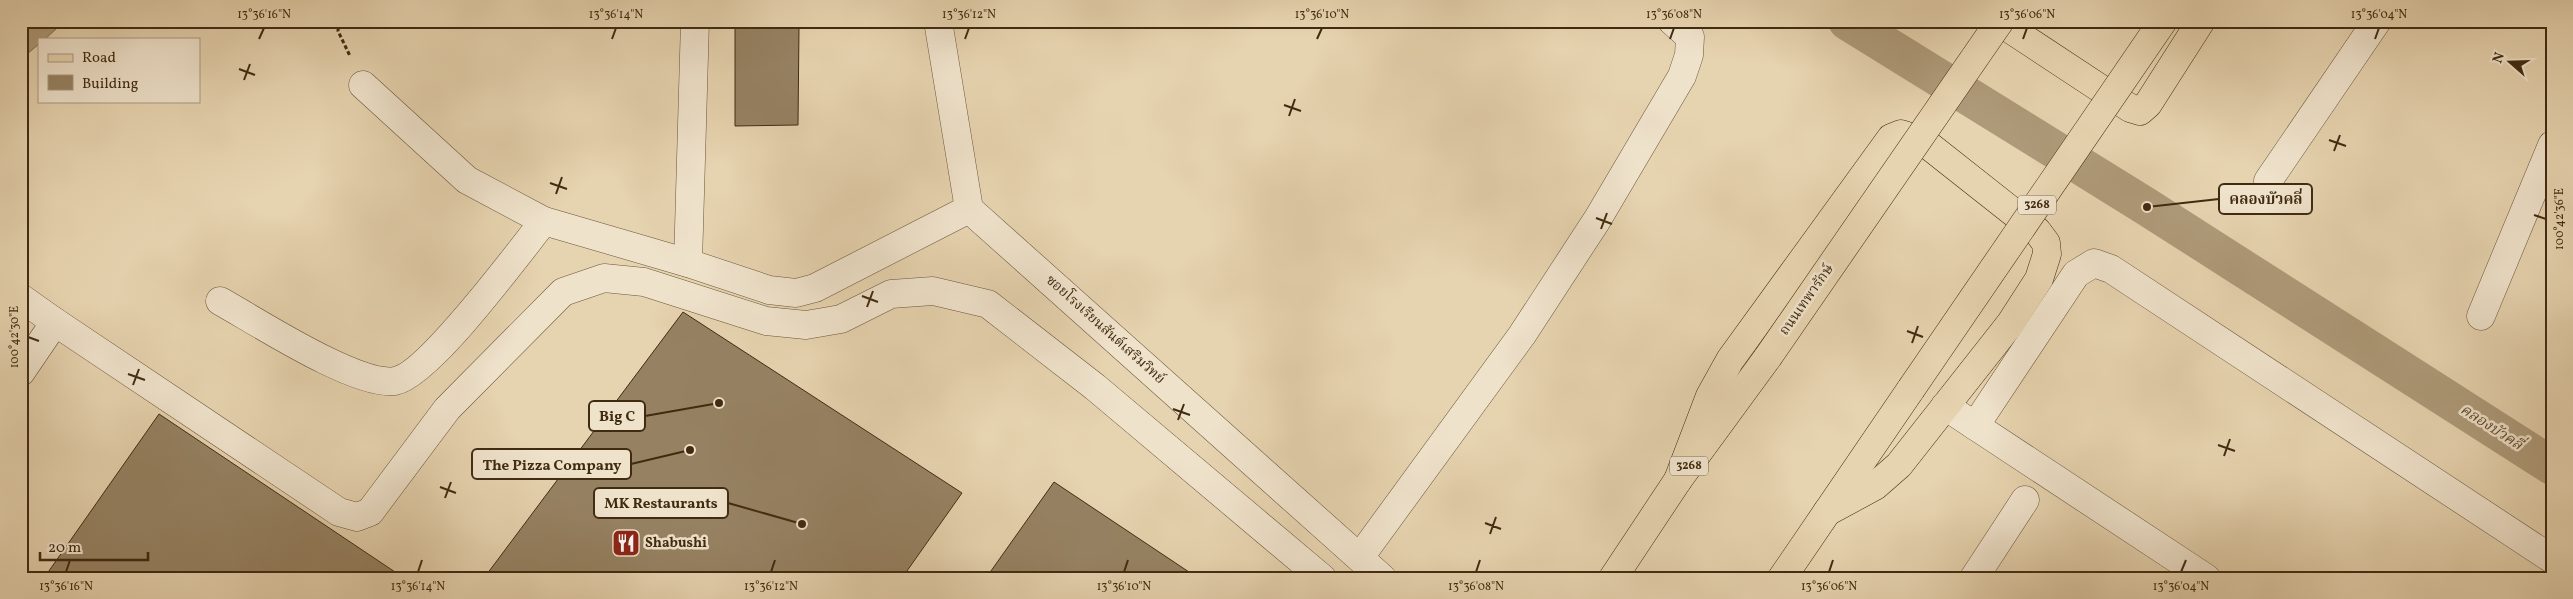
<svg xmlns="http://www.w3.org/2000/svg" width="2573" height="599" font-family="Vollkorn,'Noto Serif Thai',serif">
  <rect width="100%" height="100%" fill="#e6d3af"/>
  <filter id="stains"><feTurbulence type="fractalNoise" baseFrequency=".004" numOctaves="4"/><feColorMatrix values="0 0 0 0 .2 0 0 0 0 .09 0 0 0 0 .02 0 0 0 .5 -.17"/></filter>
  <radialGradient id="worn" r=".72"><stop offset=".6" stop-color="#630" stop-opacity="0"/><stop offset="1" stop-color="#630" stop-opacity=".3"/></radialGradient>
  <path fill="#ae9a79" stroke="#826e4f" d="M21 21H65L45 39H39V44L21 59Z"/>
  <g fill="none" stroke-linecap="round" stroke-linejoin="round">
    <path stroke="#ae9a79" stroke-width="38" d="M1847 21 2147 207 2552 466"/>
  </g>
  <g fill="#968263" stroke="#402b11">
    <path d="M735 21 799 26 798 125 735 126Z"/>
    <path d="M683 312 962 493 902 578H484Z"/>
    <path d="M159 414 404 578H44Z"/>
    <path d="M1054 482 1198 578H986Z"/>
  </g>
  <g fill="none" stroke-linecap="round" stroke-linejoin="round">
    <defs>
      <g id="minor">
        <path d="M938 21 969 209 1382 578"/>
        <path d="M363 85 467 180 544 221 688 263 769 290 796 293 815 288 969 209"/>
        <path d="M2268 181 2377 21"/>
        <path d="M688 263 695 21"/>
        <path d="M21 298 55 322"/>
        <path d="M220 301C256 321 357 387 395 381 429 375 519 252 544 221"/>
        <path d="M2481 316 2552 145"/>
        <path d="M21 372 55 322 339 512 357 517 370 512 447 409 563 292 604 278 644 282 766 321 806 325 841 319 891 294 933 291 988 304 1095 387 1322 578"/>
        <path d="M1945 406 2206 578"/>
        <path d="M1975 426 2076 274 2094 263 2111 269 2552 559"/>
        <path d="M1360 557 1522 335 1597 220 1682 76 1689 55 1690 37 1672 21"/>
        <path d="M1974 578 2025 500"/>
      </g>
      <g id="major">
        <path d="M1998 21 2130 108 2140 111 2148 104 2201 21"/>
        <path d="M1678 480 1710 396 1730 360 1891 138 1901 134 1923 141 2037 231 2046 243 2047 254 2039 279 2010 324 1899 465 1875 486 1827 512"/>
        <path d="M1613 578 1678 480 1768 357"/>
        <path d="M1782 578 1911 389"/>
      </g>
    </defs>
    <use href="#minor" stroke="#6a5538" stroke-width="29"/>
    <use href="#major" stroke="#402b11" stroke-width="29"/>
    <path stroke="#402b11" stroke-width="3" stroke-dasharray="4 2.5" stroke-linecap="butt" d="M339 21 338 31 350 56"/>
    <use href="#minor" stroke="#efe2cb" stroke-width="28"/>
    <use href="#major" stroke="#e6d3af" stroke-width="28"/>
    <defs>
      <g id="major-bridge">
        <path d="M1768 357 2000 21"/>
        <path d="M1911 389 2163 21"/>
      </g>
    </defs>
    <use href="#major-bridge" stroke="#402b11" stroke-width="29" stroke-linecap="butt"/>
    <use href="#major-bridge" stroke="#e6d3af" stroke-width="28"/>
  </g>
  <path fill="none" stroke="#402b11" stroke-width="2" d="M259 39 264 28M612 39 616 28M965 39 969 28M1317 39 1322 28M1670 39 1674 28M2023 39 2027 28M2375 39 2379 28M239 69 255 75M244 80 250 64M1284 105 1301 111M1289 116 1295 99M2329 140 2346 146M2334 151 2340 135M550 183 567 189M556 194 562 177M2534 215 2546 219M1596 218 1612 224M1601 229 1607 213M862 296 878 302M867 307 873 291M1907 331 1923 337M28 337 39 341M1912 343 1918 326M128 374 145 380M133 385 139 369M1173 409 1190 415M1178 420 1184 404M2218 445 2235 451M2224 456 2230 439M440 487 456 493M445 498 451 482M1485 523 1501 529M1490 534 1496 517M66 572 70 560M418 572 422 560M771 572 775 560M1124 572 1128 560M1476 572 1480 560M1829 572 1833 560M2181 572 2186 560"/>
  <defs>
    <symbol id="restaurant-square" viewBox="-11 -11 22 22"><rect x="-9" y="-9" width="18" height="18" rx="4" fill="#8f2418" stroke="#efe2cb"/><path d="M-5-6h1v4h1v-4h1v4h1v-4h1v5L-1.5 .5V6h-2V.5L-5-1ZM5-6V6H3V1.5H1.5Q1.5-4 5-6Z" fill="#fff"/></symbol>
  </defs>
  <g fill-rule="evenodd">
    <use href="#restaurant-square" x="610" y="527" width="32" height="32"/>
  </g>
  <g text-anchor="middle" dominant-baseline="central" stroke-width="5" stroke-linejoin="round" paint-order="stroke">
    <g fill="#efe2cb" stroke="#746249" stroke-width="1">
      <rect x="2018" y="195.5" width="38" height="19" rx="4"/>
      <rect x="1670" y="456.5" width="38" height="19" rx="4"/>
    </g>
    <g font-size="12" font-weight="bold" fill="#402b11">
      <text x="2037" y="205">3268</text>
      <text x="1689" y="466">3268</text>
    </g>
    <g font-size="14" fill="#402b11" stroke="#efe2cb">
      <text transform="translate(1807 300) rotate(-55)">ถนนเทพารักษ์</text>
      <text transform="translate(1105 330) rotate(42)">ซอยโรงเรียนสันต์เสริมวิทย์</text>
    </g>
    <g font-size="14" font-weight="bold" fill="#402b11" stroke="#efe2cb" text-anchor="start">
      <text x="645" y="543">Shabushi</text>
    </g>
    <g font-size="15" font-style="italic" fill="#5c472b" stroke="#efe2cb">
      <text transform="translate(2491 428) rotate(33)">คลองบัวคลี่</text>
    </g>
  </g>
  <path fill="none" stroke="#402b11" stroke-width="2" d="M2147 207L2219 199M719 403L645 416M690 450L631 464M802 524L728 503"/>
  <g fill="#402b11" stroke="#efe2cb" stroke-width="2">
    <circle cx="2147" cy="207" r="5"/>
    <circle cx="719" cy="403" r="5"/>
    <circle cx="690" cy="450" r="5"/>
    <circle cx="802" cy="524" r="5"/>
  </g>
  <g fill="#efe2cb" stroke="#402b11" stroke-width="2">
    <rect x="2219" y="184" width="93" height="30" rx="5"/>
    <rect x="589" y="401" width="56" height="30" rx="5"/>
    <rect x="472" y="449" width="159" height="30" rx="5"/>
    <rect x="594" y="488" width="134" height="30" rx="5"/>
  </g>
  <g font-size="15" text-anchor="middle" font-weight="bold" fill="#402b11">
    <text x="2266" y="204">คลองบัวคลี่</text>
    <text x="617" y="421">Big C</text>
    <text x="552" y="470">The Pizza Company</text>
    <text x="661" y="508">MK Restaurants</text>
  </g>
  <rect width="2573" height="599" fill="none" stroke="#e6d3af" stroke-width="55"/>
  <rect x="38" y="38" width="162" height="65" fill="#efe2cb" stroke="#a99981"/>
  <rect x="48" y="54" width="25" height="8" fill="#e6d3af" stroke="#a99981"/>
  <text x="82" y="62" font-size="15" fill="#402b11">Road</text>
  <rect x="48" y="75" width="25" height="15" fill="#968263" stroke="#a99981"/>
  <text x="82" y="88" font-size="15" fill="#402b11">Building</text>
  <g transform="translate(2510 62) rotate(290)" stroke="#efe2cb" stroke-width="4" paint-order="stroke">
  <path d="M0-4L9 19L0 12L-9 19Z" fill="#402b11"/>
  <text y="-8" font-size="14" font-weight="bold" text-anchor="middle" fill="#402b11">N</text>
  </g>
  <path d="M40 552v8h108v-8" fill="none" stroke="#402b11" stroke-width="2.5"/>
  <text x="48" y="552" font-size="15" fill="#402b11" stroke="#efe2cb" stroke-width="4" paint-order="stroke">20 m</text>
  <rect x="28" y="28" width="2518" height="544" fill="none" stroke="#402b11" stroke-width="2"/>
  <g font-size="12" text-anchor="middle" fill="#402b11">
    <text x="264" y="18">13°36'16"N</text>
    <text x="616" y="18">13°36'14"N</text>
    <text x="969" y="18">13°36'12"N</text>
    <text x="1322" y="18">13°36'10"N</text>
    <text x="1674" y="18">13°36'08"N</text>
    <text x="2027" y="18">13°36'06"N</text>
    <text x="2379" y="18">13°36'04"N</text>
    <text transform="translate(2559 219) rotate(-90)" y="4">100°42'36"E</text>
    <text transform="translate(14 337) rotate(-90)" y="4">100°42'30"E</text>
    <text x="66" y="590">13°36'16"N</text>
    <text x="418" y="590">13°36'14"N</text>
    <text x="771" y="590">13°36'12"N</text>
    <text x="1124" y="590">13°36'10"N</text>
    <text x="1476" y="590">13°36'08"N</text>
    <text x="1829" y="590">13°36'06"N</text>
    <text x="2181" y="590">13°36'04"N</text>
  </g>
  <rect width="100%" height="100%" filter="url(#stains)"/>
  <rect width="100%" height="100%" fill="url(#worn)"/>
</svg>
